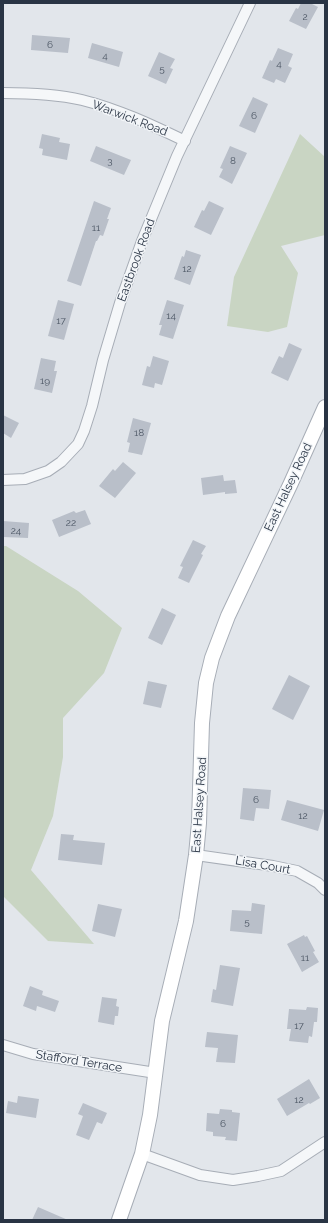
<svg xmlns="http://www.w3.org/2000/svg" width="328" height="1223" font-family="Raleway,sans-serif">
  <rect width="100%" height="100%" fill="#e2e6eb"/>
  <g fill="#c9d5c3">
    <path d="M300 134 325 157V235L281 246 298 273 287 327 268 332 227 326 234 277Z"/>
    <path d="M3 546H6L78 591 122 628 104 673 63 718V757L53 816 31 870 94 944 48 941 3 896Z"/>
  </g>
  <g fill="#b9bfc9">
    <path d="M301 3H310L318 7 306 29 289 21 296 8 298 9Z"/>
    <path d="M32 35 70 38 68 53 31 50Z"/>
    <path d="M92 43 123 52 119 67 88 58Z"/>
    <path d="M278 48 293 54 288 66 292 68 285 83 276 79 274 83 262 78 270 60 272 61Z"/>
    <path d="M159 52 175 59 170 68 173 69 166 84 148 76Z"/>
    <path d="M253 97 268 104 255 133 239 126Z"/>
    <path d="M42 134 60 138 59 142 70 144 67 160 42 155 43 149 39 148Z"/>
    <path d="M96 146 131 160 124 175 90 161Z"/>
    <path d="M230 146 247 153 232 184 219 177 223 169 220 168Z"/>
    <path d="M94 201 111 208 107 219H109L103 236 100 235 97 241H96L81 286 67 281Z"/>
    <path d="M209 201 224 208 211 235 194 227 202 210 204 211Z"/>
    <path d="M186 250 201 255 190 285 174 279 182 256 184 257Z"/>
    <path d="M58 300 74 304 64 340 48 336Z"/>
    <path d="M167 300 184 305 173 339 159 335 162 325H159Z"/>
    <path d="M289 343 302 349 288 381 271 373 279 356 283 358Z"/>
    <path d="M153 356 169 361 162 385 155 383 154 388 142 385 147 366 150 367Z"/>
    <path d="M41 358 56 361 54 371H57L52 393 34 389Z"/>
    <path d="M3 415 19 423 11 438 3 433Z"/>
    <path d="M133 418 151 423 142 455 128 452 130 443 127 442Z"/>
    <path d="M123 462 136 473 115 498 99 486 113 469 115 471Z"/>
    <path d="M223 475 224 481 235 480 237 493 225 494V492L203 495 201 478Z"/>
    <path d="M85 510 91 524 59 537 52 520 74 511 76 513Z"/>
    <path d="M3 521 29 523 28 538 3 537Z"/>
    <path d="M193 540 206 546 201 554 203 555 189 583 178 578 183 567 180 566Z"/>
    <path d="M162 608 176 615 162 645 148 638Z"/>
    <path d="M289 675 310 686 293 720 272 709Z"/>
    <path d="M148 681 167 685 161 708 143 704Z"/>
    <path d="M243 788 271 790 269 809 256 808 254 821 240 819Z"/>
    <path d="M287 800 324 810 318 831 281 820Z"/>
    <path d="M61 834 74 835 73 840 105 843 102 865 58 860Z"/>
    <path d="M252 903 265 905 262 934 230 931 232 910 251 911Z"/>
    <path d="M98 904 122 909 115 937 92 931Z"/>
    <path d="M304 935 305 937 307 936 315 951 313 952 319 962 302 972 287 944Z"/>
    <path d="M220 965 240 968 233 1006 211 1002 213 989 216 990Z"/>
    <path d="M30 986 43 991 42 995 59 1001 55 1012 37 1006 36 1011 23 1006Z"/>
    <path d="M102 997 117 999 116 1006 119 1007 118 1016H115L114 1025 98 1022Z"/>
    <path d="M307 1007 318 1008 317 1022H314L312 1037 309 1036 308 1043 289 1041 291 1029H287L289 1009 306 1010Z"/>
    <path d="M207 1032 238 1035 235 1063 216 1062 218 1048 205 1047Z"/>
    <path d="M309 1079 320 1098 310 1104 309 1103 287 1116 277 1099Z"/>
    <path d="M18 1096 39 1099 36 1118 6 1113 8 1101 17 1103Z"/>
    <path d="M83 1103 107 1113 102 1124 97 1122 89 1140 76 1135 83 1116 78 1114Z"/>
    <path d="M220 1109 232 1110V1112L240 1113 237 1141 225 1140 226 1137 213 1136V1132L206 1131 207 1113 219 1114Z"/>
    <path d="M38 1207 68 1220H32Z"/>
  </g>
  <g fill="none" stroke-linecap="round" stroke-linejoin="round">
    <defs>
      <g id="street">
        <path d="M3 93C29 93 56 94 82 100 118 109 152 125 185 141"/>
        <path d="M3 480 25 479 48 471 61 462 78 444 84 431 92 406 103 360 120 303 142 241 177 156 250 3"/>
        <path d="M196 855 273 866 297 871 318 883 325 890"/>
        <path d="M3 1045 33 1054 156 1073"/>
        <path d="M142 1154 200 1175 233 1180 258 1176 281 1171 325 1142"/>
      </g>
      <path id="secondary" d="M119 1220 142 1154 150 1115 162 1021 186 921 196 855 199 823 202 723 206 683 212 658 228 616 291 483 325 407"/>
    </defs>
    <use href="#street" stroke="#a7adb6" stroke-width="12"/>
    <use href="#secondary" stroke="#a7adb6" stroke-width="16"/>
    <use href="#street" stroke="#f5f7f9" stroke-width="10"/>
    <use href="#secondary" stroke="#fff" stroke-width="14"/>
  </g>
  <g text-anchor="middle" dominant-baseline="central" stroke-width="3" stroke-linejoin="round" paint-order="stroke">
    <g font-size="10" fill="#4d5765">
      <text x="305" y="16">2</text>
      <text x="50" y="44">6</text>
      <text x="105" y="55">4</text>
      <text x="279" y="63">4</text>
      <text x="162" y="68">5</text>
      <text x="254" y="115">6</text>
      <text x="110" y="160">3</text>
      <text x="233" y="160">8</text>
      <text x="96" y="227">11</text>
      <text x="187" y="268">12</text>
      <text x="171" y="315">14</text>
      <text x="61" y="320">17</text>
      <text x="45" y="380">19</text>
      <text x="139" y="432">18</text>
      <text x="71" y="522">22</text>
      <text x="16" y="530">24</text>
      <text x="256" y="799">6</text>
      <text x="303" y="815">12</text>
      <text x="247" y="921">5</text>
      <text x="305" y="957">11</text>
      <text x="299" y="1025">17</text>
      <text x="299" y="1099">12</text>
      <text x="223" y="1123">6</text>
    </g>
    <g font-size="12" fill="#293444" stroke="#f2f5f8">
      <text transform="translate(130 118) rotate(21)">Warwick Road</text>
      <text transform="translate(136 260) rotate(-70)">Eastbrook Road</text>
      <text transform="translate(288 487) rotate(-65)">East Halsey Road</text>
      <text transform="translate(199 805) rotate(-86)">East Halsey Road</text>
      <text transform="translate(263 865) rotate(10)">Lisa Court</text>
      <text transform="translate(79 1061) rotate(9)">Stafford Terrace</text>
    </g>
  </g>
  <rect width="328" height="1223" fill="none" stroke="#293444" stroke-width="8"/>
</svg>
